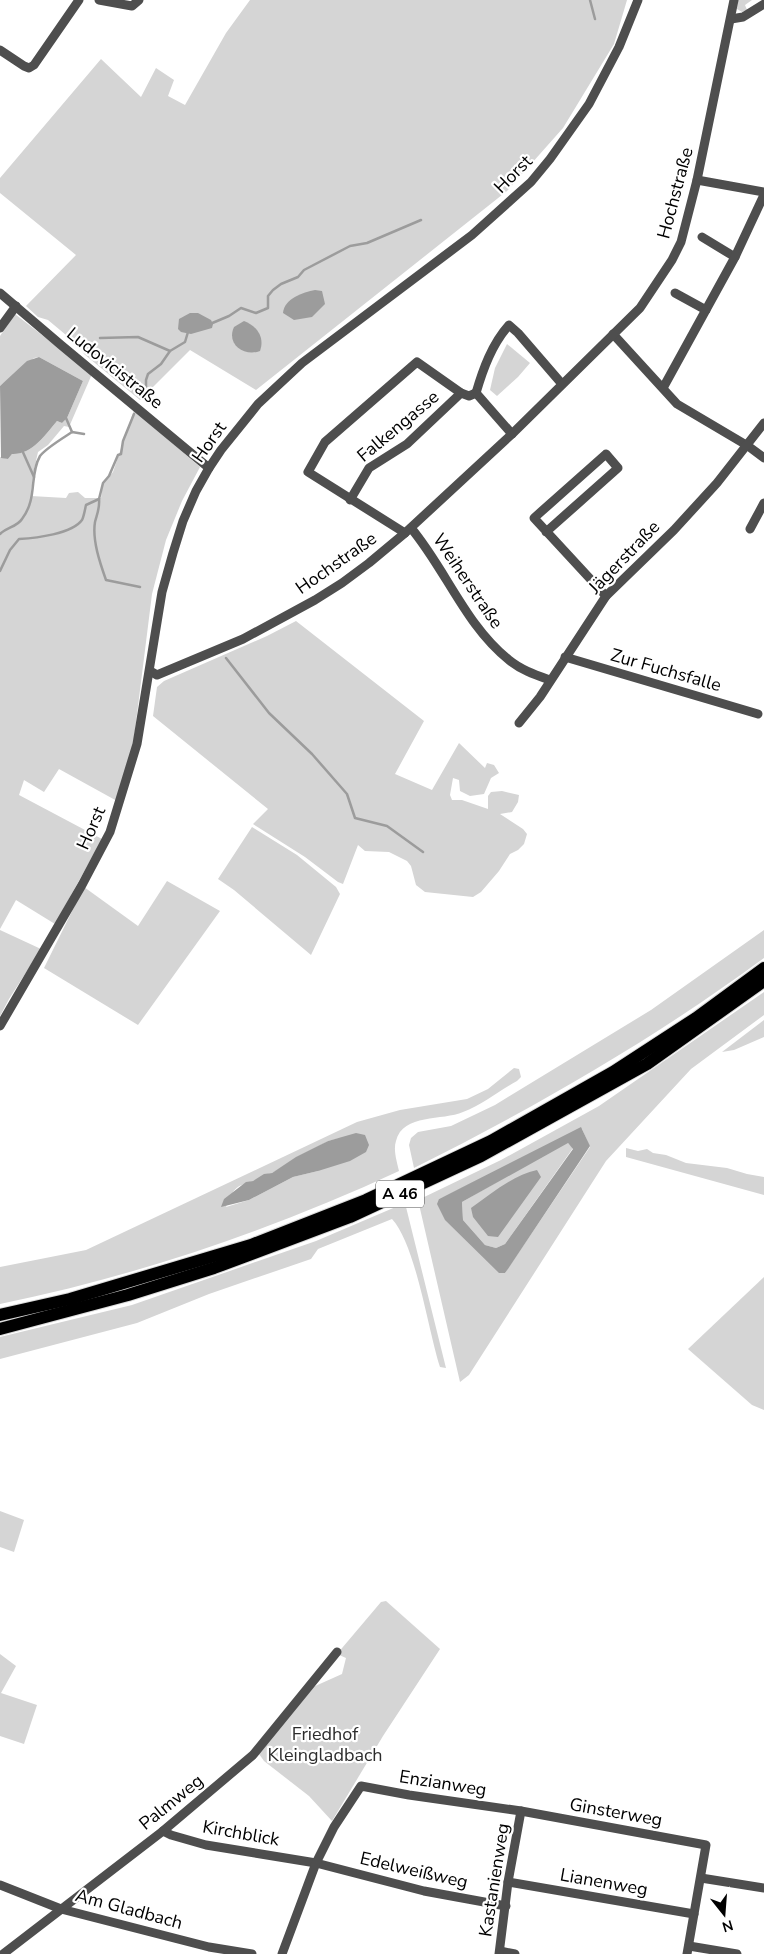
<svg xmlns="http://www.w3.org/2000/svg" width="764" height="1954" font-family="'Nunito Sans',sans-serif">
  <rect width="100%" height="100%" fill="#fff"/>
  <g fill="#d5d5d5" fill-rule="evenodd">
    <path d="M250 0H627L614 44 563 128 507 191 256 390 190 350 140 400 84 354 78 345 48 320 38 317 26 306 76 255 0 193V178L101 59 141 97 156 68 174 80 168 96 185 105 226 33Z"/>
    <path d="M738 0H752L745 5 747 10 742 12 737 9Z"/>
    <path d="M15 314 92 374 69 427 64 426 48 445 38 452 33 474 31 496 66 498 69 493 78 492 85 498H101L103 483 113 472 134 410 200 467 182 501 166 540 152 594 133 746 117 801 59 769 44 792 24 780 19 795 102 839 55 924 16 900 0 929V457L8 459 12 454C32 455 46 434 57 421L62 423 67 418 83 381 39 357 34 358 0 386V336Z"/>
    <path d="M507 344 530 363 518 377 497 396 490 390 495 368Z"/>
    <path d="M296 621 424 721 395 774 432 790 459 743 485 768 487 763 494 765 499 773 491 778 484 794 470 796 460 791 459 780 453 778 450 795 452 800H462L488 809V796L491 792 502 791 519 795 518 802 512 812 500 814 523 829 527 834 524 844 518 850 510 854 499 871 481 892 473 897 425 892 416 885 411 866 407 861 389 852 365 851 358 845 343 884 338 882 305 857 253 824 268 809 153 716 157 687 164 681 267 636Z"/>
    <path d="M252 827 297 855 336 887 340 894 311 955 234 890 218 879Z"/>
    <path d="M167 881 220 911 138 1025 44 968 84 887 138 926Z"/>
    <path d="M0 930 41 949 9 999 0 1016Z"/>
    <path d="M764 930V958C654 1039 536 1107 414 1168L409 1145 411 1138 418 1132 451 1126 495 1105 651 1010Z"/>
    <path d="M764 992V1015L691 1069 606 1161 469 1375 460 1382 418 1200 501 1160 599 1106ZM582 1129 590 1147 505 1273 439 1199Z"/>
    <path d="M764 1020V1037L734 1050 722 1052Z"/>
    <path d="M514 1068 519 1069 521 1077 517 1081C499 1091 482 1105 463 1112 443 1121 403 1113 396 1141 393 1150 397 1162 399 1171 272 1230 137 1276 0 1304V1267L86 1250 357 1122 400 1110 467 1099 488 1089ZM340 1138 318 1171 293 1177 249 1200 226 1207C234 1188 234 1187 253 1181 260 1178 264 1174 272 1173L328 1141Z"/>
    <path d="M567 1142 573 1148 505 1244 496 1248 485 1245 463 1220 462 1202Z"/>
    <path d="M626 1148 638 1151 647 1149 653 1153 666 1155 686 1163 727 1168 747 1174 764 1177V1195L626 1157Z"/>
    <path d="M405 1203 446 1368 440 1367C428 1330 416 1245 392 1219L318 1249 311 1259 209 1294 137 1323 0 1359V1337L132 1305 316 1241Z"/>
    <path d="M764 1277V1410L752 1405 688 1349Z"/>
    <path d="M0 1511 24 1520 14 1552 0 1547Z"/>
    <path d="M386 1601 440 1649 383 1736 332 1821 309 1796 264 1761 259 1754 260 1752 313 1687 342 1674 346 1658 337 1654 381 1602Z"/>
    <path d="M0 1654 16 1666 1 1693 37 1705 24 1744 0 1736Z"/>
  </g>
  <g fill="#9c9c9c" fill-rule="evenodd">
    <path d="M315 290 322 291 325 304 312 317 294 320 283 313C284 299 303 292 315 290Z"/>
    <path d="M190 313H198L211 320 213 324 212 328 191 334 181 332 178 329 179 319Z"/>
    <path d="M244 321C257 326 265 337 260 351 244 357 226 344 234 327Z"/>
    <path d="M39 357 83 381 67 418 62 423 57 421C46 434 32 455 12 454L8 459 1 458 0 386 27 361Z"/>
    <path d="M581 1127 590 1146 508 1269 505 1273H499L445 1220 437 1204 439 1199ZM568 1143 573 1149 505 1244 496 1248 485 1245 463 1220 462 1202Z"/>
    <path d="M356 1133 365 1135 369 1145 366 1152 350 1161 318 1171 293 1177 249 1200 221 1207 224 1199 246 1182 253 1181 264 1174 272 1173 296 1157 328 1141Z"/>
    <path d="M537 1170 541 1177 498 1237 488 1236 473 1217 471 1208C491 1194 513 1175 537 1170Z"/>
  </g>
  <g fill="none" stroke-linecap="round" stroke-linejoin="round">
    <g stroke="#9c9c9c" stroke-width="2.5">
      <path d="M590 0 595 19"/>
      <path d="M210 324 229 316 241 308 256 313 268 308V296L273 290 281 284 298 277 304 270 350 246 367 243 421 220"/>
      <path d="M100 338 138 337 170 351"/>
      <path d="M146 400V380L148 374 161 364 170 351 185 342 188 332"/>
      <path d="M66 418 72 432"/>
      <path d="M22 450 34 477"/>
      <path d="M99 499C100 508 97 514 95 522 92 540 100 563 106 580L140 587"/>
      <path d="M0 534C7 527 17 527 22 519 38 498 29 475 40 456 46 448 63 438 72 432L84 434"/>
      <path d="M0 571 10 550 19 539C36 538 72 534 82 520 84 516 85 509 86 505L99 499 103 483 109 476 118 455 121 454 123 441 134 414"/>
      <path d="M226 658 269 713 312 754 347 794 355 818 387 826 423 852"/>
    </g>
    <defs>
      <g id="highway">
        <path d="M0 1315 70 1299 251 1245 366 1200 491 1141 613 1072 696 1018 764 968"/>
        <path d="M0 1329 128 1295 214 1268 350 1217 481 1156 647 1064 764 981"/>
      </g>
    </defs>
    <use href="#highway" stroke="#dbdbdb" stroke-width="14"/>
    <g stroke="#4e4e4e" stroke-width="9">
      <path d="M99 0 132 6 139 0"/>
      <path d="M731 19 743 17 764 4"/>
      <path d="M0 50 24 66 29 68 34 65 79 0"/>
      <path d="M697 180 764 192"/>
      <path d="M702 237 735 257"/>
      <path d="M0 293 61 345 209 468"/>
      <path d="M675 293 706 310"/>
      <path d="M0 328 16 306"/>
      <path d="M613 334 677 404 748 446 764 458"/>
      <path d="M663 388 735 257 764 195"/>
      <path d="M476 393C483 369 492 344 509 325L518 333 562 384"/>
      <path d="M476 393 512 434"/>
      <path d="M350 500 369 468 407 444 461 393 469 396 476 393"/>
      <path d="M411 528C446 570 466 626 509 660 521 670 536 675 550 680"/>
      <path d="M750 529 764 503"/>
      <path d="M546 532 618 468 606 454 534 518 606 596"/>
      <path d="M405 533 308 472 325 442 417 362 461 393"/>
      <path d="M565 657 758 714"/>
      <path d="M150 671 157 675 243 639 315 600 342 583 369 563 405 533 512 434 640 308 672 260 681 242 697 180 734 0"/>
      <path d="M519 723 540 697 606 596 674 530 717 483 764 423"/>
      <path d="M0 1026 82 885 110 832 137 744 162 592 173 553 183 521 196 491 209 468 221 450 258 404 302 363 472 235 531 182 550 159 589 104 619 47 638 0"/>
      <path d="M163 1831 171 1835 206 1845 316 1863 424 1891 506 1906"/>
      <path d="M701 1878 764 1888"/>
      <path d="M508 1882 694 1914"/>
      <path d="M0 1885 61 1909 209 1947 252 1954"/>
      <path d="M689 1946 737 1954"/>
      <path d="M500 1951 515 1954"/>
      <path d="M3 1954 163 1831 253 1755 337 1652"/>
      <path d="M282 1954 316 1863 334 1827 361 1786 409 1795 521 1811 706 1845 687 1954"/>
      <path d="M499 1954 508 1882 521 1811"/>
    </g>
    <use href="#highway" stroke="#000" stroke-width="12"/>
  </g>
  <g text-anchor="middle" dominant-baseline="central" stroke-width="4.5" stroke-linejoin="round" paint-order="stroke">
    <rect fill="#fff" stroke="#4c4c4c" stroke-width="1" x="376" y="1180.5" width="48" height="27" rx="4"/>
    <g font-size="16" font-weight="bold" fill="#000">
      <text x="400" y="1194">A 46</text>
    </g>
    <g font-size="18" fill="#000" stroke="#fff">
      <text transform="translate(513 174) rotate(-45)">Horst</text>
      <text transform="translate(675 193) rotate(-75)">Hochstraße</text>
      <text transform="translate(115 368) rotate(39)">Ludovicistraße</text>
      <text transform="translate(398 426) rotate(-40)">Falkengasse</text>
      <text transform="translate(209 442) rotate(-55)">Horst</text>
      <text transform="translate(624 557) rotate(-46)">Jägerstraße</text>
      <text transform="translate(336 563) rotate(-35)">Hochstraße</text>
      <text transform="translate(468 581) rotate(56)">Weiherstraße</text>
      <text transform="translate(666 670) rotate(16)">Zur Fuchsfalle</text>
      <text transform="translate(91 828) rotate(-66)">Horst</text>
      <text transform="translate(443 1783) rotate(9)">Enzianweg</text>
      <text transform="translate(171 1802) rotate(-39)">Palmweg</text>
      <text transform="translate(616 1812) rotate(10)">Ginsterweg</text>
      <text transform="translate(241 1833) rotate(10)">Kirchblick</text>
      <text transform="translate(414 1870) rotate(13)">Edelweißweg</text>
      <text transform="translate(494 1880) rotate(-81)">Kastanienweg</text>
      <text transform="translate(604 1882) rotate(10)">Lianenweg</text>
      <text transform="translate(129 1909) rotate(15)">Am Gladbach</text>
    </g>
    <g font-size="18" fill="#2c2c2c" stroke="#fff">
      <text x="325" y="1734">Friedhof<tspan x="325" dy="21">Kleingladbach</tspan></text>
    </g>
  </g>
  <g transform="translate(724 1914) rotate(163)" stroke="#ffffff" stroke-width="4" paint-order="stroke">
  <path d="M0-4L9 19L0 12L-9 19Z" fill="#000000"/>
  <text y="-8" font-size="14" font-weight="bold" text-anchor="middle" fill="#000000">N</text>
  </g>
</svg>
